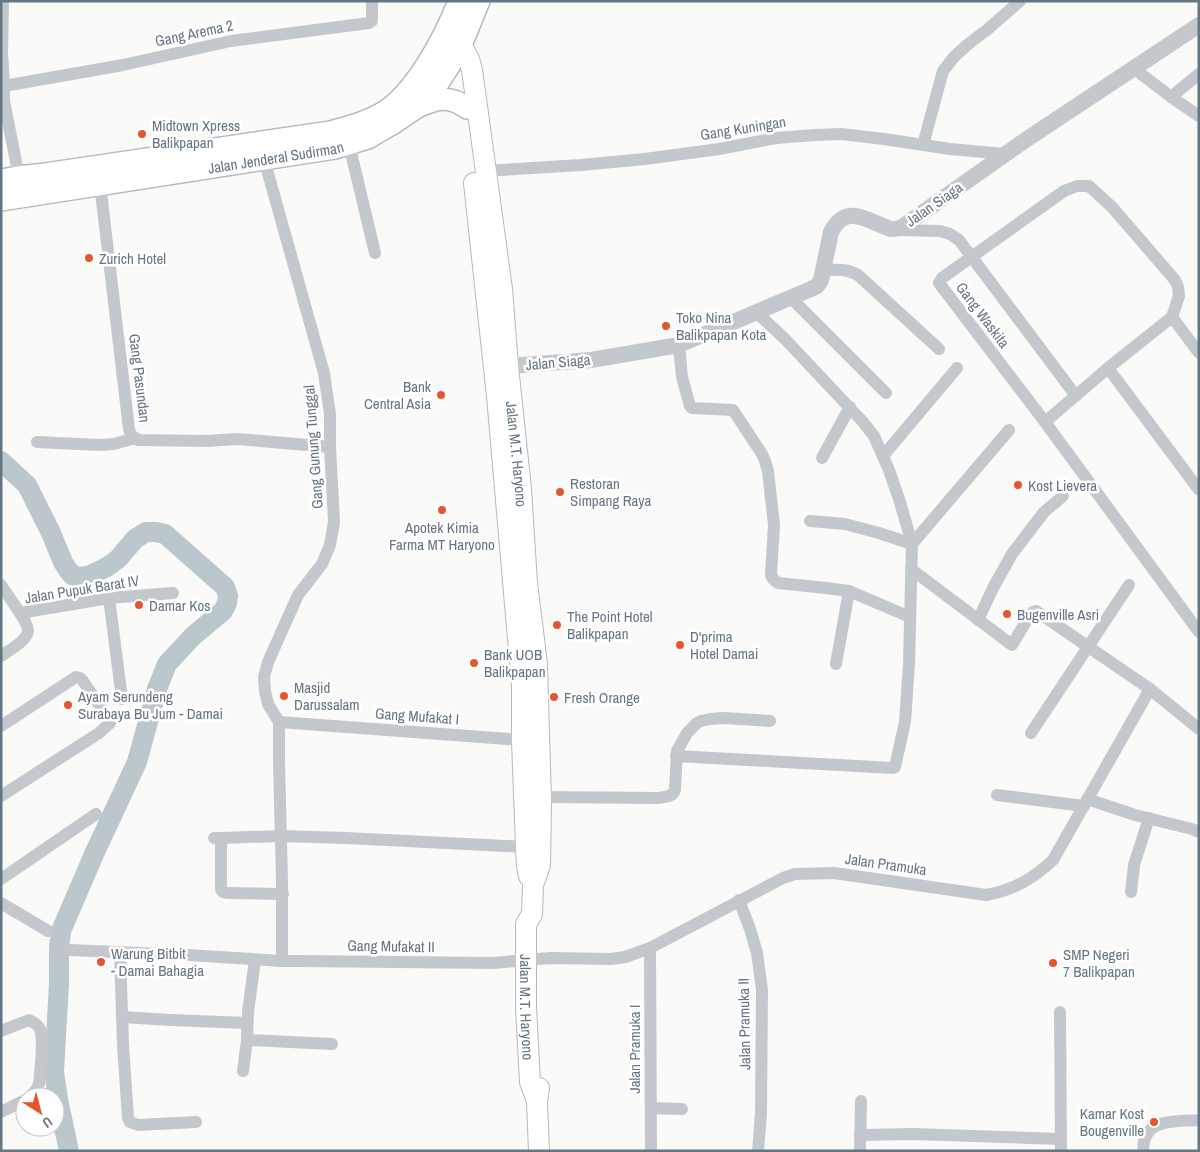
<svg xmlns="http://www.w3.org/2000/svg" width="1200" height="1152" font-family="'Archivo Narrow',sans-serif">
  <rect width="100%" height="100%" fill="#fafaf8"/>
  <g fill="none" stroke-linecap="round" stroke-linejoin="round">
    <path stroke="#bbc7cb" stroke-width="20" d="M1 461 27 485 51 533 63 562 68 570 72 575 78 577 88 576 107 567 118 559 135 539 146 532H156L165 534 225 587 228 596 227 603 223 611 193 636 167 664 157 689 137 762 95 852 61 931 59 948V983L54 1072 58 1099 69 1151"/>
    <defs>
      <g id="primary">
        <path id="s1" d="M448 38 461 45 469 59 472 70 477 106 502 289 508 366 521 489 527 583 537 664 541 802 540 865 533 885 532 914 526 924V1008L530 1082 537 1101"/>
        <path d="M474 183 497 396 522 685V740L526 847 527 866 529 876"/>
        <path d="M539 1088 537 1101 539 1151"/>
      </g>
      <g id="trunk">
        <path d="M417 107C435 99 449 94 467 108"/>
        <path d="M1 180 19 177 45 174 330 132C347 128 365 123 381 114 415 95 445 37 459 1"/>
        <path id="s2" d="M1 200 335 148 368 138 392 124 417 107 436 86 449 66 461 45 479 1"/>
      </g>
    </defs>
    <use href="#primary" stroke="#b5babe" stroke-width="22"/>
    <use href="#trunk" stroke="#b4b9bd" stroke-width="24"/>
    <g stroke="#c3c8cc" stroke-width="12">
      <path d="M3 1 2 52 4 86V101L19 177"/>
      <path d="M1133 68 1174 99 1199 116"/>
      <path d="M4 86 123 65 231 41 369 23 372 21V1"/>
      <path d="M1171 97 1199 74"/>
      <path d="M349 144 375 253"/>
      <path d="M923 145 943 71 954 57 967 45 988 29 1020 1"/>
      <path d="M264 159 324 373 330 414V447L334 522 330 545 322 564 298 595 268 662 264 677 265 691 268 704 279 722"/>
      <path d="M486 171 581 165 645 159 719 149 776 138 815 135 841 134 884 139 950 149 1005 154"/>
      <path d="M100 184 129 429 131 435 138 440 206 441 238 439 330 447"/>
      <path d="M896 230 940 231 950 234 959 240 1076 396"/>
      <path d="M823 270C836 270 846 268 858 275L939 349"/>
      <path d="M791 298 886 393"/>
      <path d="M1172 317 1199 353"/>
      <path d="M679 345 682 377 690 406 692 408 733 410 762 454 765 461 768 471 774 525 771 575 773 579 778 583 826 588 849 591 910 617"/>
      <path d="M1108 368 1199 490"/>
      <path d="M1045 422 1108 368 1172 317 1179 296 1178 287 1175 280 1112 207 1089 186H1077L1064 191 942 278 939 283 1045 422 1199 632"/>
      <path d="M37 442 100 445 114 444 135 438"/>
      <path d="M883 456 957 368"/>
      <path d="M822 458 850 407"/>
      <path d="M810 521 845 524 879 533 912 544 1009 430"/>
      <path d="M911 569 1012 645 1030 615 1033 612 1036 611 1150 689"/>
      <path d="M1 585 20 613"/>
      <path d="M109 598 122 699"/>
      <path d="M978 620 993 588 1012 554 1044 512 1063 496"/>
      <path d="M1 656C8 651 27 641 28 631 28 625 23 618 20 613L109 598 173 593"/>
      <path d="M836 664 849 591"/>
      <path d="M279 722 522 740"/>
      <path d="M279 722V763L282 880V961"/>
      <path d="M1 726 76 677 80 678 83 681 106 715 110 723 99 733 1 796"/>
      <path d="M1031 733 1129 585"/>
      <path d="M676 756 893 768 895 767 905 722 909 664 912 544 900 502 889 470 874 436 863 422 785 339 757 313"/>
      <path d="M997 795 1084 806"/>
      <path d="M541 797 658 798C664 797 673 797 675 790L677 751 687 733 697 723 701 721 710 719 724 718 770 721"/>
      <path d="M1087 799 1135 815 1192 829 1199 832"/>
      <path d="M214 838H221V889C223 894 227 893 232 893L283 894"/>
      <path d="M221 838 281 836 346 838 526 847"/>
      <path d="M1 879 96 814"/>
      <path d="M1131 892 1134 865 1149 818"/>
      <path d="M739 900 750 929 757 953 762 990 761 1113 758 1151"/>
      <path d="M1 903 48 931"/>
      <path d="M650 948 651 1151"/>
      <path d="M69 950 188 955 282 961H297L493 963 526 960"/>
      <path d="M120 952 123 1045 128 1118 130 1122 138 1125 196 1122"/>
      <path d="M537 959 552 958 611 959 625 957 650 948 783 878 795 874 834 873 986 895C1013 890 1033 879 1053 860L1150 689 1199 729"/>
      <path d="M1060 1012 1061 1151"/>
      <path d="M122 1017 171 1020 247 1023"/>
      <path d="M1 1031 29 1020C33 1022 36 1023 39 1027 45 1037 40 1072 39 1084L36 1090 30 1097"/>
      <path d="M247 1040 332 1044"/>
      <path d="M243 1071 247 1040 248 1012 255 960"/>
      <path d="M651 1108 682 1109"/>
      <path d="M1 1112 25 1100"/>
      <path d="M860 1135 913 1134 1061 1139"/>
      <path d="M860 1151 861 1101"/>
      <path d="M1143 1151C1143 1117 1175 1122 1199 1120"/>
    </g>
    <path stroke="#c3c8cc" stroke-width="16" d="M508 366 591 360 679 345 811 289 817 286 821 280 831 232C845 206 861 217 883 226 887 227 891 230 894 229 897 229 900 228 902 227L1027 139 1199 25"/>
    <use href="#primary" stroke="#fff" stroke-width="20"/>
    <use href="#trunk" stroke="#fff" stroke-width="21"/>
  </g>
  <g fill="#e4572e" stroke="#fff" stroke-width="2">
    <circle cx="142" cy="134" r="5"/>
    <circle cx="89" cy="258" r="5"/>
    <circle cx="666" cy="326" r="5"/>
    <circle cx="441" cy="395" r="5"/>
    <circle cx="1018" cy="485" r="5"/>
    <circle cx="560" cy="492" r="5"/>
    <circle cx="442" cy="510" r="5"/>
    <circle cx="139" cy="605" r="5"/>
    <circle cx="1007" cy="614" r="5"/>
    <circle cx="557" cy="625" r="5"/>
    <circle cx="680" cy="645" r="5"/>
    <circle cx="474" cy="663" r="5"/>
    <circle cx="284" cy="696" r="5"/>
    <circle cx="554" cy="697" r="5"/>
    <circle cx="68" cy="705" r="5"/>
    <circle cx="101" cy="962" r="5"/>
    <circle cx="1053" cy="963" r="5"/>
    <circle cx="1154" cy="1122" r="5"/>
  </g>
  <g text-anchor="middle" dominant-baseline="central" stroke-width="5" stroke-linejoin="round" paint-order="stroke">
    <g font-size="15" fill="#657683" stroke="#fff">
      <text transform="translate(194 33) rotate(-12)">Gang Arema 2</text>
      <text transform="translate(743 128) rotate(-9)">Gang Kuningan</text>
      <text stroke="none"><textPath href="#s2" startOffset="278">Jalan Jenderal Sudirman</textPath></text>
      <text transform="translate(934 204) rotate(-35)">Jalan Siaga</text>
      <text transform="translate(983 315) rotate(53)">Gang Waskita</text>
      <text transform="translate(558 362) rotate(-5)">Jalan Siaga</text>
      <text transform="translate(140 378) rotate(83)">Gang Pasundan</text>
      <text transform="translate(313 447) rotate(-94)">Gang Gunung Tunggal</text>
      <text stroke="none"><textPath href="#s1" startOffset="429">Jalan M.T. Haryono</textPath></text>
      <text transform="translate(82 589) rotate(-9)">Jalan Pupuk Barat IV</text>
      <text transform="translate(417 716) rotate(4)">Gang Mufakat I</text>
      <text transform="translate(886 864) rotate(8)">Jalan Pramuka</text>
      <text transform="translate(391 946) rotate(1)">Gang Mufakat II</text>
      <text stroke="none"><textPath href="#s1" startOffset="986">Jalan M.T. Haryono</textPath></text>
      <text transform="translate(744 1024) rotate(-91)">Jalan Pramuka II</text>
      <text transform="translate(634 1049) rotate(-90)">Jalan Pramuka I</text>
    </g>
    <g font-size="15" fill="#657683" stroke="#fff" text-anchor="start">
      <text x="152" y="125">Midtown Xpress<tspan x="152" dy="17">Balikpapan</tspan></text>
      <text x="99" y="258">Zurich Hotel</text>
      <text x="676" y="317">Toko Nina<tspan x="676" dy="17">Balikpapan Kota</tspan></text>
      <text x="431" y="386" text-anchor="end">Bank<tspan x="431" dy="17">Central Asia</tspan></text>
      <text x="570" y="483">Restoran<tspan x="570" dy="17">Simpang Raya</tspan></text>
      <text x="1028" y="485">Kost Lievera</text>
      <text x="442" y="527" text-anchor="middle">Apotek Kimia<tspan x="442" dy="17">Farma MT Haryono</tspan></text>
      <text x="149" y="605">Damar Kos</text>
      <text x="1017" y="614">Bugenville Asri</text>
      <text x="567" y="616">The Point Hotel<tspan x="567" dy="17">Balikpapan</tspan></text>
      <text x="690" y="636">D'prima<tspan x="690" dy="17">Hotel Damai</tspan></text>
      <text x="484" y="654">Bank UOB<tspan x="484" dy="17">Balikpapan</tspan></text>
      <text x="294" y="687">Masjid<tspan x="294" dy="17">Darussalam</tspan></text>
      <text x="78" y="696">Ayam Serundeng<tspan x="78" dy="17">Surabaya Bu Jum - Damai</tspan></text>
      <text x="564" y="697">Fresh Orange</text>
      <text x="111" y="953">Warung Bitbit<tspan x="111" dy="17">- Damai Bahagia</tspan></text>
      <text x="1063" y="954">SMP Negeri<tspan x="1063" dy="17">7 Balikpapan</tspan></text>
      <text x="1144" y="1113" text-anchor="end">Kamar Kost<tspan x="1144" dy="17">Bougenville</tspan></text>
    </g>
  </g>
  <rect width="1200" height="1152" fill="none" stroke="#657683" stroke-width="5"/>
  <g transform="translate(40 1112) rotate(144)"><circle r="24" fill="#ffffff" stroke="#c1c8cd"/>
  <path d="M0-4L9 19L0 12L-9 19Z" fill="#e4572e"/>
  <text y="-8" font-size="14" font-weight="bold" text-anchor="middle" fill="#657683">U</text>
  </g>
</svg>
